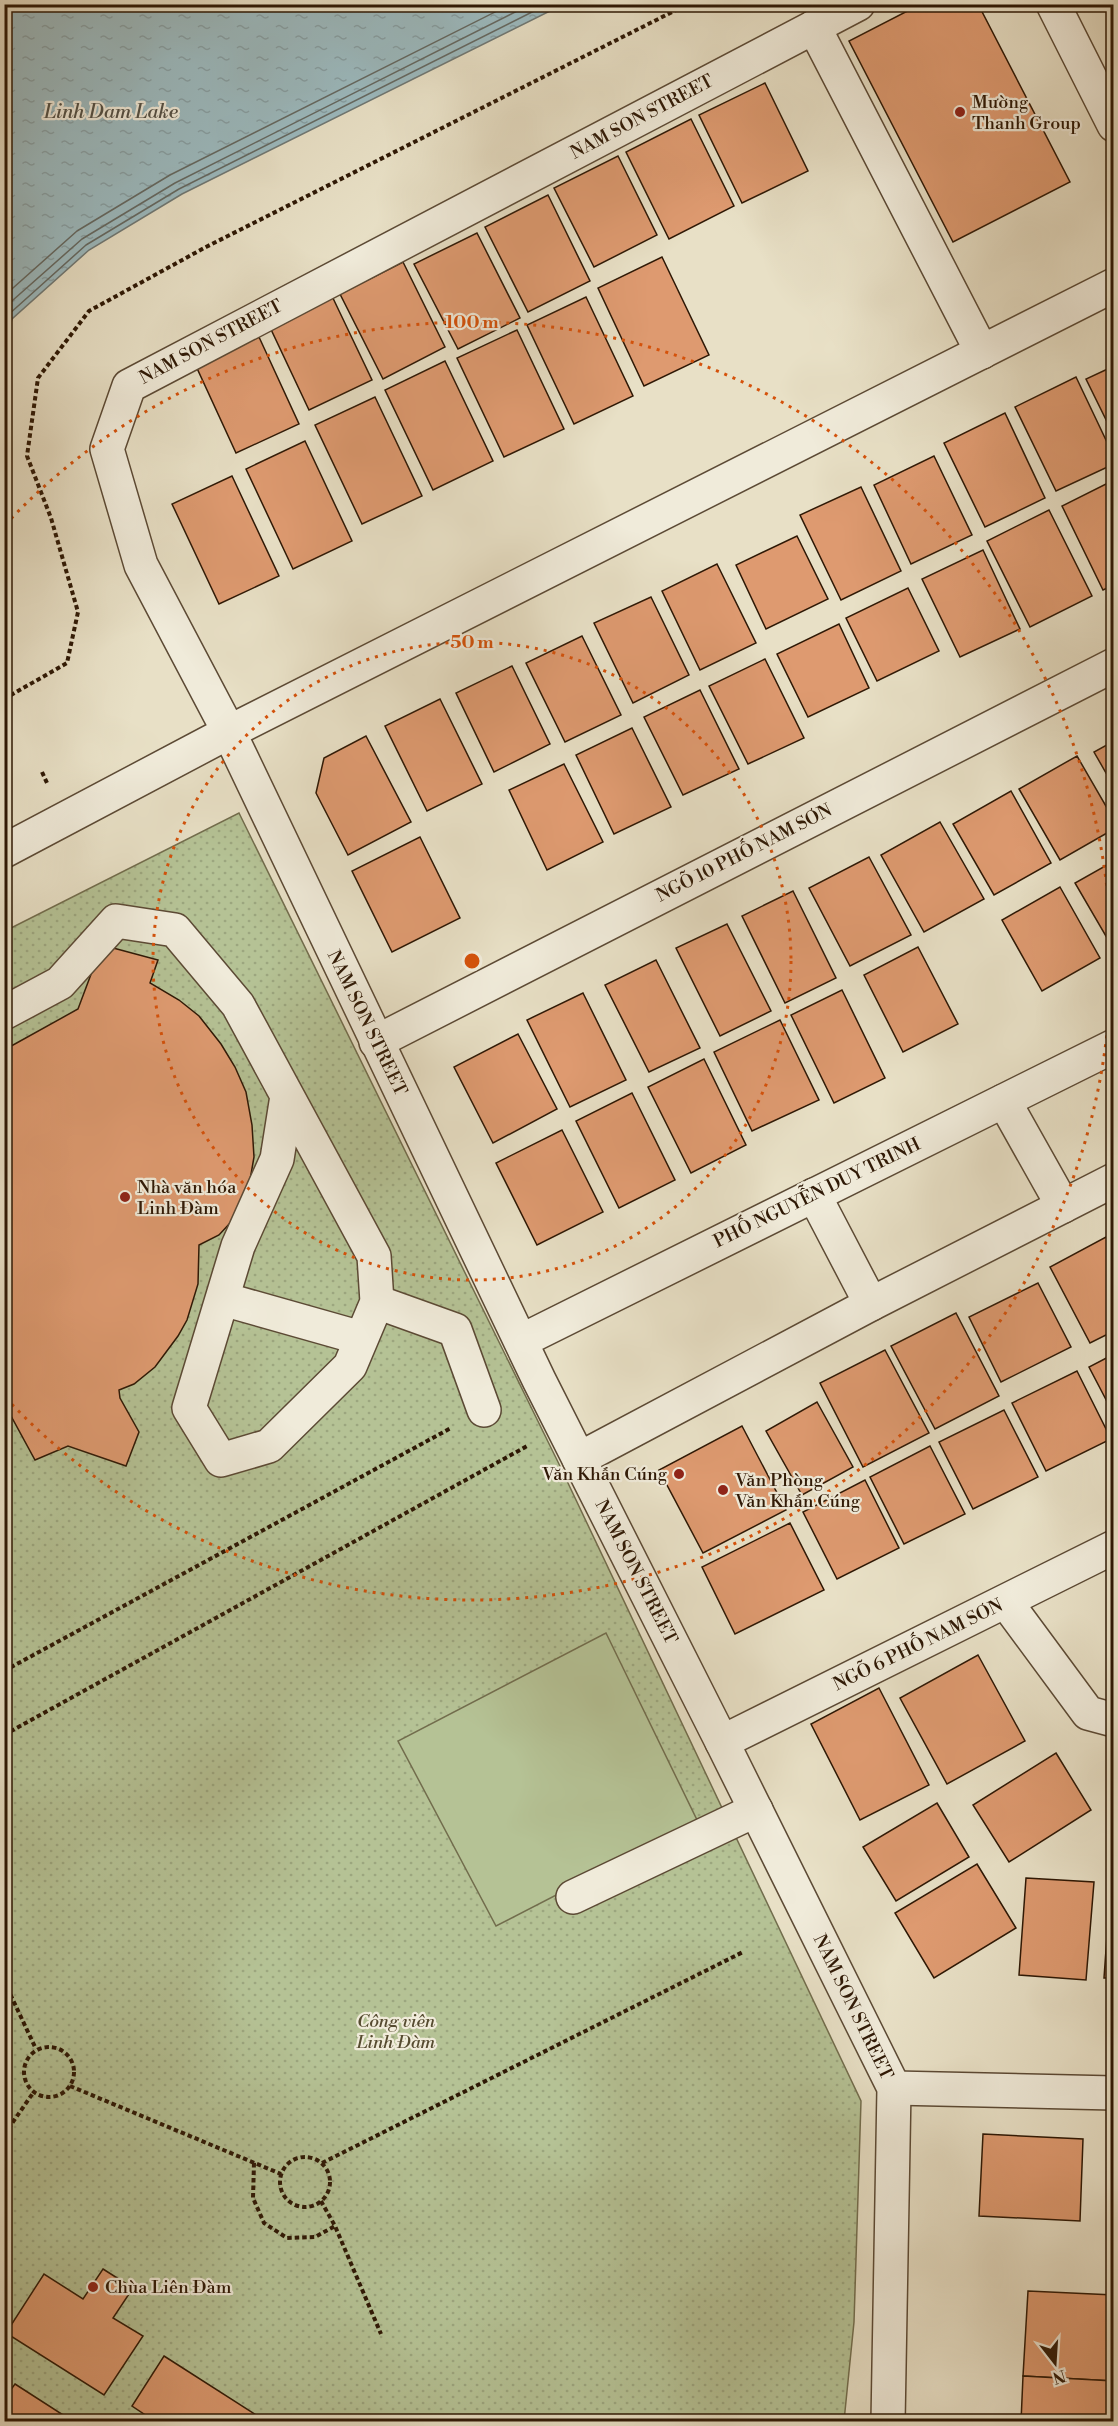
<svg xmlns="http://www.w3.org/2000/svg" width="1118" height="2426" font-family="'Libre Bodoni',serif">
  <defs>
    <pattern id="park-dots" width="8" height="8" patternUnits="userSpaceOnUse" patternTransform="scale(1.5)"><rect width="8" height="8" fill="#b5c295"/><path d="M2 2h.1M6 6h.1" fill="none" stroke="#9ca67f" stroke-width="1.8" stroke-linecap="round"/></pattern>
    <pattern id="water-ripples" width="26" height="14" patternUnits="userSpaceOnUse" patternTransform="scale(1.5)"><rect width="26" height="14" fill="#9cbabf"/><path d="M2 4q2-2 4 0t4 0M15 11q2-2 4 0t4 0" fill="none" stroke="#879fa3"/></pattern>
  </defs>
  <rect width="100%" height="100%" fill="#e8e0c6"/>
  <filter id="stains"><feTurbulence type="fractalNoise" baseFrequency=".00333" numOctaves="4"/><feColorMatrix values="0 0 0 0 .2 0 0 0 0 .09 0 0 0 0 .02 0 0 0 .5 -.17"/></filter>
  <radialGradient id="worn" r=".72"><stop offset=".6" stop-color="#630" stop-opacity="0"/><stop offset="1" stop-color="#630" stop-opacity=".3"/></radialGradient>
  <path fill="url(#park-dots)" stroke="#726d4d" stroke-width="1.5" d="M239 813 558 1462 861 2101 854 2322 844 2421 5 2422V931Z"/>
  <path fill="#b5c295" stroke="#726d4d" stroke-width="1.5" d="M606 1633 698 1822 496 1926 398 1741Z"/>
  <path fill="url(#water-ripples)" stroke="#707975" stroke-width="1.5" d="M5 4H561L562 5 182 194 89 250 12 319 5 345Z"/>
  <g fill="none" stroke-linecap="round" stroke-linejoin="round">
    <g stroke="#656962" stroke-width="1.5">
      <path d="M4 296 77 231 170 175 511 4"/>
      <path d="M4 308 82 239 175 183 531 4"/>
      <path d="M4 324 8 315 86 245 179 189 548 4"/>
    </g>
  </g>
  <g fill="#de9a70" stroke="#2e1805" stroke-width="1.5">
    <path d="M921 4H978L1070 182 953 242 849 41Z"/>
    <path d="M765 83 808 171 742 203 699 115Z"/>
    <path d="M691 119 734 206 669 239 626 152Z"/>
    <path d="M618 156 657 235 594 267 554 188Z"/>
    <path d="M548 195 590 281 528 312 485 227Z"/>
    <path d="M477 233 520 318 458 349 414 264Z"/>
    <path d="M662 257 709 355 644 386 598 288Z"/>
    <path d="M403 262 445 347 383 379 340 294Z"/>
    <path d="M331 294 372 380 309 410 268 323Z"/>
    <path d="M586 297 633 396 574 424 527 325Z"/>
    <path d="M517 330 564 429 504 457 457 358Z"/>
    <path d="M259 337 299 424 236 453 196 366Z"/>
    <path d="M445 361 493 461 433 490 385 390Z"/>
    <path d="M1114 366V436L1086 379Z"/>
    <path d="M1076 377 1114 457V464L1056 491 1015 407Z"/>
    <path d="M375 397 422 496 362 524 315 425Z"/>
    <path d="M1005 413 1045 498 985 527 944 443Z"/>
    <path d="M305 441 352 541 293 569 246 469Z"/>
    <path d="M934 456 972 535 911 564 874 485Z"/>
    <path d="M232 476 279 576 219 604 172 504Z"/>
    <path d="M1114 480V585L1103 590 1062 506Z"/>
    <path d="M861 487 901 571 841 600 800 515Z"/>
    <path d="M1049 510 1092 596 1030 627 987 541Z"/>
    <path d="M797 536 828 599 766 629 736 565Z"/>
    <path d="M983 550 1020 629 960 657 922 579Z"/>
    <path d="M717 564 756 643 700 670 662 591Z"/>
    <path d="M908 588 939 651 877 681 846 618Z"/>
    <path d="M651 597 689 675 633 703 594 623Z"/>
    <path d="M839 624 869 688 808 717 777 654Z"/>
    <path d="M582 636 621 715 565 742 526 663Z"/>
    <path d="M765 659 804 738 748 764 709 686Z"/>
    <path d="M512 666 550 744 494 772 456 693Z"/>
    <path d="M700 690 739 769 683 795 644 717Z"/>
    <path d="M440 699 482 784 427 811 385 726Z"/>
    <path d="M632 728 671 807 614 834 576 755Z"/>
    <path d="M366 736 411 822 348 855 316 793 324 758Z"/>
    <path d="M1114 741V787L1094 752Z"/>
    <path d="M1077 756 1114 820V829L1060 860 1019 789Z"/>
    <path d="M564 764 603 842 547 870 509 790Z"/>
    <path d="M1011 791 1051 863 994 895 953 824Z"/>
    <path d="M940 822 984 899 924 932 881 855Z"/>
    <path d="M420 837 460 918 392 952 352 871Z"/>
    <path d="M869 857 911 935 850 966 809 888Z"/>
    <path d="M1114 861V950L1075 883Z"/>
    <path d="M1060 887 1100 958 1042 991 1002 920Z"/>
    <path d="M793 891 836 978 785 1003 742 916Z"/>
    <path d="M727 924 771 1011 720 1036 676 948Z"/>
    <path d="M102 945 158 960 150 983 179 1000 199 1016 221 1044 235 1067 246 1092 252 1125 254 1157 249 1186 231 1222 219 1235 199 1245 198 1284 187 1320 178 1336 155 1367 134 1384 119 1390 120 1398 139 1432 126 1466 68 1446 35 1460 4 1403V1050L78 1009Z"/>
    <path d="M918 947 958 1024 903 1052 864 975Z"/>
    <path d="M656 960 700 1048 649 1072 605 985Z"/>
    <path d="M842 990 885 1078 834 1103 791 1015Z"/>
    <path d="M583 993 626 1080 570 1107 527 1020Z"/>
    <path d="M780 1020 819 1100 752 1131 714 1052Z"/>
    <path d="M518 1034 557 1109 493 1143 454 1067Z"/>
    <path d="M704 1059 746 1145 691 1173 648 1087Z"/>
    <path d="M632 1093 675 1180 619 1208 576 1121Z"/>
    <path d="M562 1130 603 1212 537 1245 496 1163Z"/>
    <path d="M1106 1237 1114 1252V1331L1090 1343 1050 1267Z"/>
    <path d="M1038 1283 1071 1347 1001 1382 969 1317Z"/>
    <path d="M956 1313 999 1396 935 1429 891 1346Z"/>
    <path d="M885 1350 929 1433 863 1467 820 1383Z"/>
    <path d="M1114 1354V1415L1089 1367Z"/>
    <path d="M1077 1371 1111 1439 1046 1471 1012 1403Z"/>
    <path d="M817 1402 853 1467 802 1495 766 1431Z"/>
    <path d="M1004 1410 1038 1477 973 1509 939 1442Z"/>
    <path d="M742 1426 786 1510 703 1553 659 1470Z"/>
    <path d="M930 1446 965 1514 904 1544 870 1477Z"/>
    <path d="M865 1480 899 1548 837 1579 803 1512Z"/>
    <path d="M790 1523 824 1590 735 1634 702 1567Z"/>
    <path d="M978 1655 1025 1741 947 1784 900 1698Z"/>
    <path d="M879 1688 929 1785 860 1820 811 1724Z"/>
    <path d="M1056 1753 1091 1810 1009 1862 973 1805Z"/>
    <path d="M1114 1793V1867L1108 1866Z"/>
    <path d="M937 1803 969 1857 896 1901 863 1847Z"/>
    <path d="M977 1864 1016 1928 934 1978 895 1913Z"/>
    <path d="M1026 1878 1094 1882 1086 1980 1019 1975Z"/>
    <path d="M1111 1879H1114V1978H1104Z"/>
    <path d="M983 2134 1083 2139 1080 2221 979 2216Z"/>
    <path d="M103 2269 133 2288 113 2318 143 2336 104 2395 6 2333 44 2274 83 2299Z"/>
    <path d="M1028 2291 1114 2295V2381L1023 2376Z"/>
    <path d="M164 2356 264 2420 156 2422 132 2406Z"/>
    <path d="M1023 2376 1114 2381V2422H1021Z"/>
    <path d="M15 2384 71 2420 70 2422H4V2399Z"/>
  </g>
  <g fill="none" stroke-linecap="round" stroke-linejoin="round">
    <defs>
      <g id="minor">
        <path d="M858 4 129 386 107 449 141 565 229 732 539 1380 722 1742 894 2088 888 2422"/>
        <path d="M1053 4 1114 125"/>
        <path d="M814 27 982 352"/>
        <path d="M4 851 229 732 1114 285"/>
        <path d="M4 1013 60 983 116 921 175 930 238 1005 374 1256 377 1302 350 1366 269 1446 221 1460 189 1408 238 1246 277 1159 287 1096"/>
        <path d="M376 1042 1114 665"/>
        <path d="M1004 1101 1063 1206"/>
        <path d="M814 1195 871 1304"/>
        <path d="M223 1299 361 1338"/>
        <path d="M377 1302 455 1330 484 1410"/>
        <path d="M521 1341 1114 1046"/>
        <path d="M579 1459 871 1304 1114 1180"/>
        <path d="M1006 1602 1088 1713 1114 1720"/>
        <path d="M722 1742 1114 1547"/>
        <path d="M573 1897 756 1810"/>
        <path d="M894 2088 1114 2093"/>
      </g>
    </defs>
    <use href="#minor" stroke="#5c4a35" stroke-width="36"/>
    <g stroke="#2e1805" stroke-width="4" stroke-dasharray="4.5 3" stroke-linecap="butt">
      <path d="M4 699 67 663 78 612 51 518 27 456 38 378 89 311 206 247 688 4"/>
      <path d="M42 772 47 783"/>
      <path d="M4 1671 451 1428"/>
      <path d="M4 1735 529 1445"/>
      <path d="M4 1981 36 2049"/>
      <circle cx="49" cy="2072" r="25"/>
      <path d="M70 2086 281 2174"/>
      <path d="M4 2135 33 2093"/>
      <circle cx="305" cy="2182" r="25"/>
      <path d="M254 2163 253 2198 264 2223 287 2238 315 2237 335 2226"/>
      <path d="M322 2163 743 1952"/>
      <path d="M321 2201 335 2226 381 2334"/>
    </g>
    <use href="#minor" stroke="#f0ebda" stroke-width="33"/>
  </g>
  <g fill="none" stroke="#d5520b" stroke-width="3" stroke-dasharray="3 6">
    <circle cx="472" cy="961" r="319"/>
    <path d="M5 525A639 639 0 1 1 5 1397"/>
  </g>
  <g fill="#8f2418" stroke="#f0ebda" stroke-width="2">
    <circle cx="960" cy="112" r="6"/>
    <circle cx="125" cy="1197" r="6"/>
    <circle cx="679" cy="1474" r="6"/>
    <circle cx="723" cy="1490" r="6"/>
    <circle cx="93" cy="2287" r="6"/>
  </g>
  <g text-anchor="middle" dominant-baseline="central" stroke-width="4.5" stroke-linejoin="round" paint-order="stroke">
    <g font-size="18" fill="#2e1805" stroke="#f0ebda" text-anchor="start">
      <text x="972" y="102">Mường<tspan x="972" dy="21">Thanh Group</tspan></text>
      <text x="137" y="1187">Nhà văn hóa<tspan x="137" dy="21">Linh Đàm</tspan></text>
      <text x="667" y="1474" text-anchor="end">Văn Khấn Cúng</text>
      <text x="735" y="1480">Văn Phòng<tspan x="735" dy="21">Văn Khấn Cúng</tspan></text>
      <text x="105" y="2287">Chùa Liên Đàm</text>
    </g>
    <g font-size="18" fill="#2e1805" stroke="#f0ebda">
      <text transform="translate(642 117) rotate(-28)">NAM SON STREET</text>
      <text transform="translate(211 342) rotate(-28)">NAM SON STREET</text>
      <text transform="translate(744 853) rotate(-27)">NGÕ 10 PHỐ NAM SƠN</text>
      <text transform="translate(367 1023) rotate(64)">NAM SON STREET</text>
      <text transform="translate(817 1193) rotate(-26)">PHỐ NGUYỄN DUY TRINH</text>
      <text transform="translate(636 1572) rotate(63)">NAM SON STREET</text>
      <text transform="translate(918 1645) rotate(-26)">NGÕ 6 PHỐ NAM SƠN</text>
      <text transform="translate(853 2007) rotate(64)">NAM SON STREET</text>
    </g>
    <g font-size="18" font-style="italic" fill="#564b30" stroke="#f0ebda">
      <text x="396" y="2021">Công viên<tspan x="396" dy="21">Linh Đàm</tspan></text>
    </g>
    <g font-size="20" font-style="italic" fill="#545146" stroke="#f0ebda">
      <text x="111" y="112">Linh Dam Lake</text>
    </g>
  </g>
  <circle cx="472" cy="961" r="9" fill="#d5520b" stroke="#f0ebda" stroke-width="3"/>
  <g font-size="18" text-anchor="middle" font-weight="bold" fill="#d5520b" stroke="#f0ebda" stroke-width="4.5" stroke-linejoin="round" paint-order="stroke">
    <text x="472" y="328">100 m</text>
    <text x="472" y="648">50 m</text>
  </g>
  <rect width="1118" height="2426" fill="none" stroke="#e8e0c6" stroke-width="24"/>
  <rect x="6" y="6" width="1106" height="2414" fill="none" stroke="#2e1805" stroke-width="3"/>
  <rect x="12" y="12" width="1094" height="2402" fill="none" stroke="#2e1805" stroke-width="1.5"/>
  <g transform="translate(1055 2363) rotate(163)" stroke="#f0ebda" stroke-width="4.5" paint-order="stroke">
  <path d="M0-4.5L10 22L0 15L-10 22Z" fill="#2e1805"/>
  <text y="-9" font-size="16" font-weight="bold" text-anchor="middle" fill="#2e1805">N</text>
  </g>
  <rect width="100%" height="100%" filter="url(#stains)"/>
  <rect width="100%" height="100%" fill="url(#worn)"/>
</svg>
